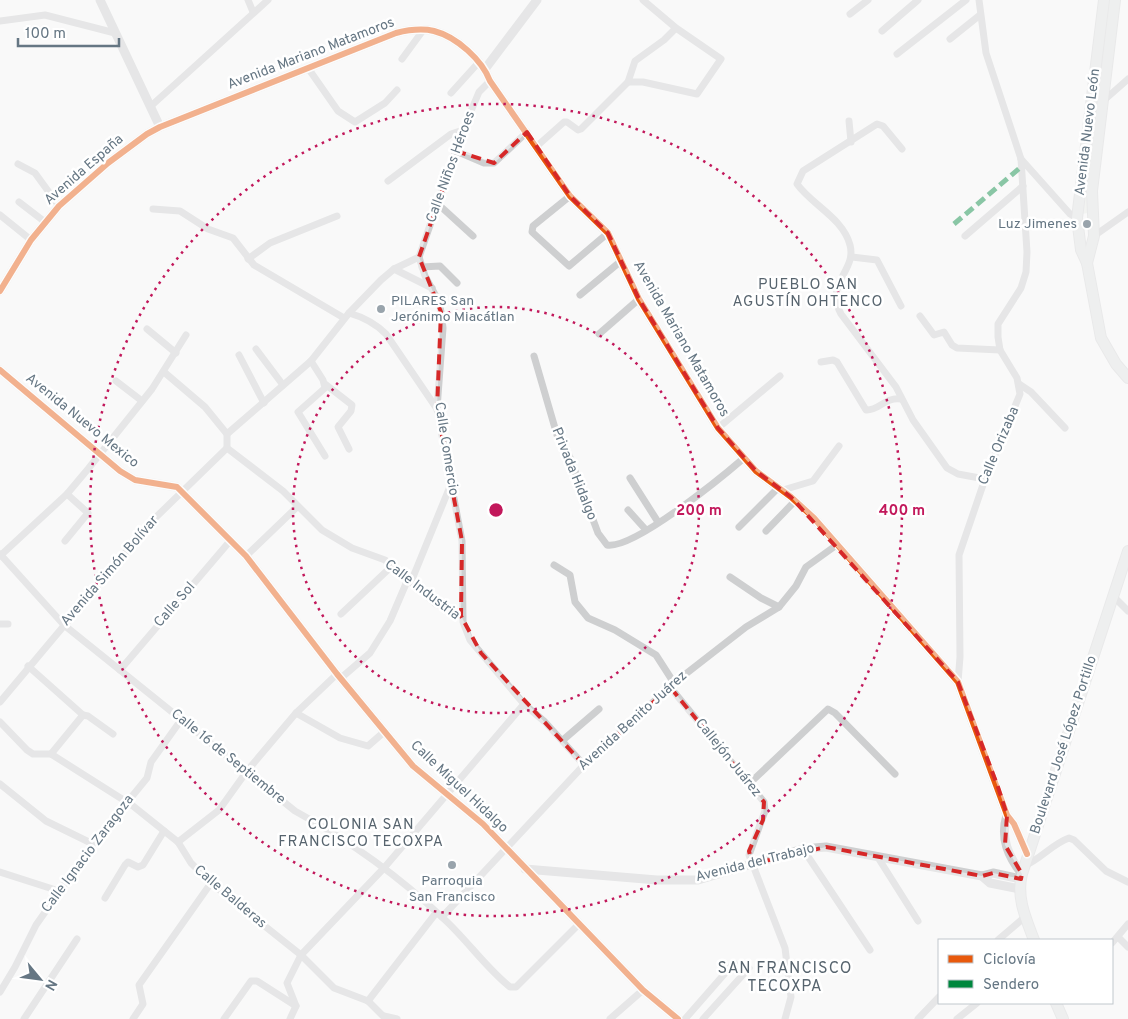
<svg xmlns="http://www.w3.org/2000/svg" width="1128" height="1019" font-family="Overpass,sans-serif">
  <rect width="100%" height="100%" fill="#f9f9f9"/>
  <path fill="#e8ebe6" d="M1097 66 1106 67 1089 213 1081 214Z"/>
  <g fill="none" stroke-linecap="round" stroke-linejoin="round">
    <defs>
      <g id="secondary">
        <path d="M1104 0 1077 218 1081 250 1087 263 1101 338 1116 364 1128 378"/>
        <path d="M1087 263 1094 236 1092 191 1115 0"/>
        <path d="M1034 940C1026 919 1016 897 1022 874L1128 551"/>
        <path d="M1056 1003 1063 1019"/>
      </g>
    </defs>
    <use href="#secondary" stroke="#d5d6d7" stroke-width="12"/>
    <g stroke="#cecfd0" stroke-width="7">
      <path d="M248 0 253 12"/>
      <path d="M643 0 676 28 721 59 697 94 643 82H628L635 61 664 40 676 28"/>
      <path d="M850 14 868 0"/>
      <path d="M0 21 45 15 115 33"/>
      <path d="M882 31 918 0"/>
      <path d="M950 39 980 15"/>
      <path d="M897 54 966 0"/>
      <path d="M402 59 424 29"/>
      <path d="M308 68 338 111 355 122 385 103 397 90"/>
      <path d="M451 93 479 62"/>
      <path d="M1102 102 1128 79"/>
      <path d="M151 106 268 0"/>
      <path d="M849 121 851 142"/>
      <path d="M537 146 564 122H567L578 130 581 129 628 82"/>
      <path d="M902 149 883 126 877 124 803 171 797 184C812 205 843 218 850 245 857 271 824 283 841 314L896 387 913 420 947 468 958 474 985 479"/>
      <path d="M456 151 484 163H494L527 132"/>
      <path d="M1021 159 1070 214 1077 218"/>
      <path d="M18 164 35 173 59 206"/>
      <path d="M388 181 451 134 463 130"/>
      <path d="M570 196 533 226 532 232 569 266 608 233"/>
      <path d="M19 202 45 222"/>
      <path d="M438 204 473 236"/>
      <path d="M153 209 180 211 208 229 233 238 254 265 344 318"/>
      <path d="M0 215 31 240"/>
      <path d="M965 236 1023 186"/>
      <path d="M1094 236 1128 212"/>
      <path d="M419 257 425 276 439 302 441 312 443 328 437 409 462 541 463 622 470 640 524 704 545 722 584 765"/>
      <path d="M419 257 463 130 479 92 490 81"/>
      <path d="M852 257 877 260 901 306"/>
      <path d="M248 259 270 243 337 216"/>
      <path d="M422 267 440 266 457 283"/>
      <path d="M394 269 432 288"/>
      <path d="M580 295 621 261"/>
      <path d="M349 313C363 317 375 323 386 334L437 409"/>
      <path d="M920 316 934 335 944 332 952 345 957 348 1000 350"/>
      <path d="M147 329 176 353"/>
      <path d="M599 334 639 299"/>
      <path d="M256 349 283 385"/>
      <path d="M239 355 264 403"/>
      <path d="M534 356 557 435 569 455 598 533 607 545C633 550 722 477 744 458"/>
      <path d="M311 361 323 380 325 388 298 412 325 456"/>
      <path d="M821 362 833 360 837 362 866 410C879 411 884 397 901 399"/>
      <path d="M164 372 205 407 227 434V448L283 491 322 530 352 548 385 560 436 604 461 616"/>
      <path d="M116 381 142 401"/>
      <path d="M325 384 352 405 351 411 338 427 349 449"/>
      <path d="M1019 384 1031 392 1065 428"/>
      <path d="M718 428 780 376"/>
      <path d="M227 434 311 361 349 313 381 280 394 269 419 257"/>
      <path d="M630 478 658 522"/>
      <path d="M783 490 813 481 839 446"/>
      <path d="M628 510 646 530"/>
      <path d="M739 527 779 487"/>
      <path d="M766 531 795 501"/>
      <path d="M65 541 88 513 67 494"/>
      <path d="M0 554 64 625 295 811C348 840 400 877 444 919 467 940 486 968 510 987H516L579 924"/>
      <path d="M0 556 67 494 88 469 152 389 186 335"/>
      <path d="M246 556 297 507"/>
      <path d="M554 565 570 575 575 602 588 618 615 630 656 655 674 683"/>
      <path d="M730 577 761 598 779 607"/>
      <path d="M411 582 451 484"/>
      <path d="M1113 596 1128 611"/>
      <path d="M341 614 392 566"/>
      <path d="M0 624H8"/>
      <path d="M28 666 83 715"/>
      <path d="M120 670 230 541"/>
      <path d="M341 678 370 653 390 621 408 579"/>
      <path d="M958 682 960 657 959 555 985 479 1020 394 1017 378 1000 350 998 337V324L1021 288 1026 272 1027 252 1021 159 986 53 979 0"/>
      <path d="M670 687 764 802 765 811 749 855 785 948 791 997 785 1019"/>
      <path d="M0 702 151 522 227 448"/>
      <path d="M296 713 340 738 368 746 384 732"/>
      <path d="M0 722 27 750 33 754H51L133 806 178 842 191 863 211 883 301 955 334 988 368 1001"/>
      <path d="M563 740 599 709"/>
      <path d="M51 754 83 715 88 716 113 734"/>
      <path d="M750 783 828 709 835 713 895 774"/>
      <path d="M0 784 46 821 93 844"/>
      <path d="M178 842 219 810 247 771 296 713 337 674"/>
      <path d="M803 849 870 950"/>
      <path d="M877 856 918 921"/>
      <path d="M1024 866C1041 859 1052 844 1069 838L1074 840 1106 871 1128 882"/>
      <path d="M0 872 59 891"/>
      <path d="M105 898 125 865 128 862 138 867 143 865 164 831"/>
      <path d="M442 917 584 765 674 683 746 627 779 607 796 586 806 567 838 544"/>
      <path d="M1118 937 1128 947"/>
      <path d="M998 940 1026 916"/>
      <path d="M1112 943 1128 924"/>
      <path d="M0 992 15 967 36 925 93 844 147 778 151 762 181 720"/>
      <path d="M368 1001 436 913"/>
      <path d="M368 1001 386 1019"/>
      <path d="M384 1016 397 1019"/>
      <path d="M24 1019 77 939"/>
      <path d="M133 1019 143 1004 139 985 211 883"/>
      <path d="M224 1019 251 981H257L296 1006"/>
      <path d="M290 1019 296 1006 287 983 301 955 384 868 524 704"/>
      <path d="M610 1019 643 990"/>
      <path d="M685 1019 734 963"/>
      <path d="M703 1019 749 968"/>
      <path d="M918 1019 939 997"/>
      <path d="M957 1019 977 1003"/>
    </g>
    <g stroke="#cecfd0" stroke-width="9">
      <path d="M100 0 160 127"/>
      <path d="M485 69 537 0"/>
      <path d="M0 291 31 240 59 206 108 163 147 134 160 127 396 33C408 30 421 28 434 31 457 37 482 60 490 81L570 196 608 233 639 299 718 428 756 471 791 497 814 518 958 682 1007 815 1014 824 1027 854"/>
      <path d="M0 370 120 471 135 480 177 487 246 556 337 674 413 766 483 824 643 990 678 1019"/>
      <path d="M1007 815C1000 838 1008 856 1022 874"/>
      <path d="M525 869 657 880H698L803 849 826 847 982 876 990 883 1020 889"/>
      <path d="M982 876 993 873 1021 879"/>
    </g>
    <use href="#secondary" stroke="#e1e2e2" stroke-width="10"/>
    <path stroke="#00873e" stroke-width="5" stroke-dasharray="10 5" stroke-linecap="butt" d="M954 224 1021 167"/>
    <defs>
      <g id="cycleway">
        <path d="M0 291 31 240 59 206 108 163 147 134 160 127 396 33C408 30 421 28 434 31 457 37 482 60 490 81L570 196 608 233 639 299 718 428 756 471 791 497 814 518 958 682 1007 815 1014 824 1027 854"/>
        <path d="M0 370 120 471 135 480 177 487 246 556 337 674 413 766 483 824 643 990 678 1019"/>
      </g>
    </defs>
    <use href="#cycleway" stroke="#fff" stroke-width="9"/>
    <use href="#cycleway" stroke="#e8590c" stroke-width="6"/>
  </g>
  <path d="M0 0H1128V1019H0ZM527 132 570 196 608 233 639 299 718 428 756 471 791 497 958 682 998 787 1007 815 1005 845 1022 874 1021 879 993 873 982 876 826 847 752 864 749 851 763 820 764 802 670 687 584 765 481 653 461 616 462 541 437 409 441 312 419 257 456 151 494 163Z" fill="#f9f9f9" fill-opacity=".55" fill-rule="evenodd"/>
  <path fill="none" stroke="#d62828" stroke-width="4" stroke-dasharray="10 6" stroke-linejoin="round" d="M527 132 570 196 608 233 639 299 718 428 756 471 791 497 958 682 998 787 1007 815 1005 845 1022 874 1021 879 993 873 982 876 826 847 752 864 749 851 763 820 764 802 670 687 584 765 481 653 461 616 462 541 437 409 441 312 419 257 456 151 494 163Z"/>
  <g fill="none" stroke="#c2185b" stroke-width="2.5" stroke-dasharray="2.5 5">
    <circle cx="496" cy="510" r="203"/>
    <circle cx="496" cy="510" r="406"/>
  </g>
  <g fill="#99a4ac" stroke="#fff" stroke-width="2">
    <circle cx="1087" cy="224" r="5"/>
    <circle cx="381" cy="309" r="5"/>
    <circle cx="452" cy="865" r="5"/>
  </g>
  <g text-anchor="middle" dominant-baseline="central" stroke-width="5" stroke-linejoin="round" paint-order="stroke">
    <g font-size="14" fill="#657683" stroke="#fff">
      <text transform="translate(311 54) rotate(-21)">Avenida Mariano Matamoros</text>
      <text transform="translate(1088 132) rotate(-83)">Avenida Nuevo León</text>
      <text transform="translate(451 167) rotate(-70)">Calle Niños Héroes</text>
      <text transform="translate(84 170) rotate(-41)">Avenida España</text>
      <text transform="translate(681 339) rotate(60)">Avenida Mariano Matamoros</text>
      <text transform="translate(82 421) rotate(39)">Avenida Nuevo Mexico</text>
      <text transform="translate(999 446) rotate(-67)">Calle Orizaba</text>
      <text transform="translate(446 449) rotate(81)">Calle Comercio</text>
      <text transform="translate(574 474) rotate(68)">Privada Hidalgo</text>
      <text transform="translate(110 571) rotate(-49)">Avenida Simón Bolívar</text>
      <text transform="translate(422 590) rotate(37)">Calle Industria</text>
      <text transform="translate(175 605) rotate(-49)">Calle Sol</text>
      <text transform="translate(633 721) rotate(-42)">Avenida Benito Juárez</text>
      <text transform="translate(1064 745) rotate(-72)">Boulevard José López Portillo</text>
      <text transform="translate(228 757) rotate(39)">Calle 16 de Septiembre</text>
      <text transform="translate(728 758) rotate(51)">Callejón Juárez</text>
      <text transform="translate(459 787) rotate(43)">Calle Miguel Hidalgo</text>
      <text transform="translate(88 854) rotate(-53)">Calle Ignacio Zaragoza</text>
      <text transform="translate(755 863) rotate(-14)">Avenida del Trabajo</text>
      <text transform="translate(230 897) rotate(40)">Calle Balderas</text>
    </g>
    <g font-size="14" fill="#657683" stroke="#fff" text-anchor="end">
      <text x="1077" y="224">Luz Jimenes</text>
      <text x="391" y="301" text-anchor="start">PILARES San<tspan x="391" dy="16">Jerónimo Miacátlan</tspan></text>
      <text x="452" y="881" text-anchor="middle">Parroquia<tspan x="452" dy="16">San Francisco</tspan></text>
    </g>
    <g font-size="15" letter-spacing="1" fill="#57646e" stroke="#fff">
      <text x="808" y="285">PUEBLO SAN<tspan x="808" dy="17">AGUSTÍN OHTENCO</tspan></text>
      <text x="361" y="825">COLONIA SAN<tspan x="361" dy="17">FRANCISCO TECOXPA</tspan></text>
    </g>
    <g font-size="16" letter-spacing="1" fill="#57646e" stroke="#fff">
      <text x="785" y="969">SAN FRANCISCO<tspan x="785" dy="18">TECOXPA</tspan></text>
    </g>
  </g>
  <circle cx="496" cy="510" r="8" fill="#c2185b" stroke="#fff" stroke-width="2.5"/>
  <g font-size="15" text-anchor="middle" font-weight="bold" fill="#c2185b" stroke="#fff" stroke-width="5" stroke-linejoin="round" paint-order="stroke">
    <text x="699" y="515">200 m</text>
    <text x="902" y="515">400 m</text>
  </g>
  <rect x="938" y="939" width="175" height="65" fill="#ffffff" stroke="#c1c8cd"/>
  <rect x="948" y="955" width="25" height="8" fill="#e8590c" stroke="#c1c8cd"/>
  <text x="983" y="964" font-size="15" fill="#657683">Ciclovía</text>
  <rect x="948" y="980" width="25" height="8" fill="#00873e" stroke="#c1c8cd"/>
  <text x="983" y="989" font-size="15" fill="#657683">Sendero</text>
  <g transform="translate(40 979) rotate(119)" stroke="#ffffff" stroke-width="4" paint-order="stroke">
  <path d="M0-4L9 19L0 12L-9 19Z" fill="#657683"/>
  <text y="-8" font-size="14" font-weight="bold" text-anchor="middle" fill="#657683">N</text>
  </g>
  <path d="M18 38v8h101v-8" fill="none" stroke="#657683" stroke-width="2.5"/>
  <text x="25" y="38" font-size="15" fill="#657683" stroke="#ffffff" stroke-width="4" paint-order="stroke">100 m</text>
</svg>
